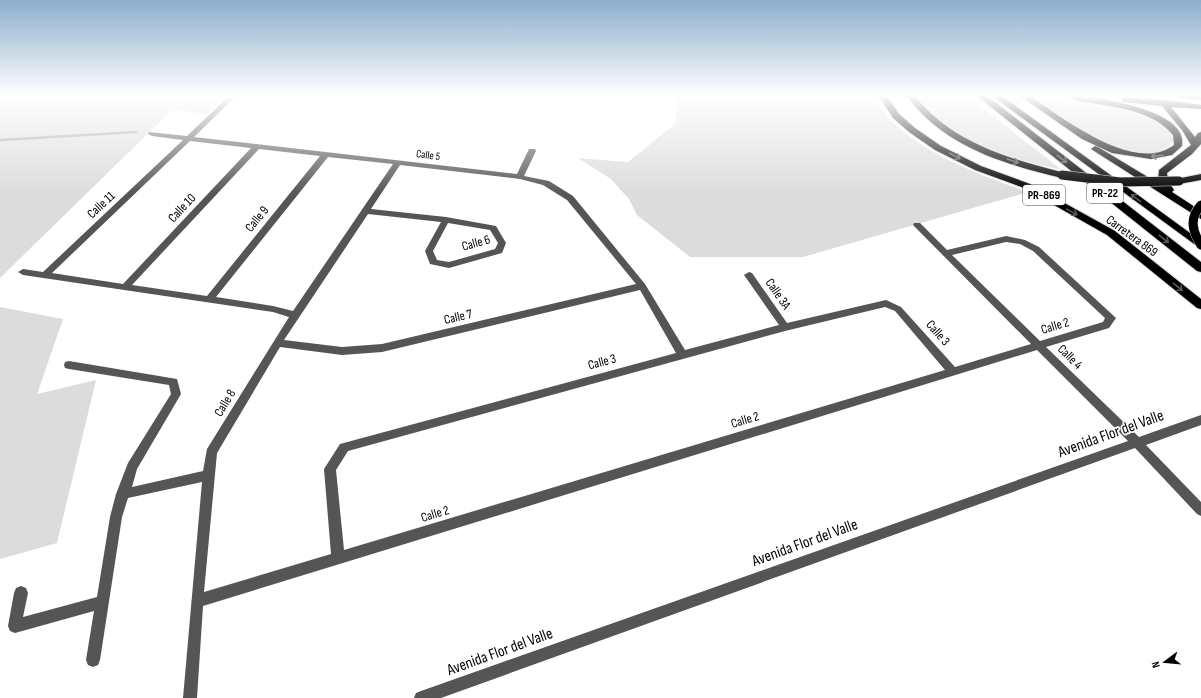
<svg xmlns="http://www.w3.org/2000/svg" width="1201" height="698" font-family="'Sofia Sans Condensed',sans-serif">
  <rect width="100%" height="100%" fill="#fff"/>
  <g fill="#dcdcdc">
    <path d="M0 96H225L207 114 172 110 0 278Z"/>
    <path d="M677 96H871C879 103 880 108 886 115 891 121 898 127 904 132 940 161 986 177 1028 192L803 257H690L637 215 629 199 611 179 578 158 628 162 676 123Z"/>
    <path d="M917 96H967L1062 170C1019 161 938 138 917 96Z"/>
    <path d="M1034 96C1071 100 1157 101 1174 141 1141 179 1061 119 1034 96Z"/>
    <path d="M0 307 63 319 37 394 96 380 57 543 0 559Z"/>
  </g>
  <g fill="none" stroke-linecap="round" stroke-linejoin="round">
    <path stroke="#a3a3a3" stroke-width="2.5" d="M0 140 136 132"/>
    <defs>
      <g id="highway">
        <path d="M879 96H887L899 114 915 128 941 146 981 166 1030 184 1115 231 1201 299V309L1197 308 1107 235 1024 188 975 170 935 150 909 132 893 118Z"/>
        <path d="M907 96H915C952 143 1010 159 1065 173L1067 175 1062 178C1004 164 944 147 907 96Z"/>
        <path d="M977 96H987L1201 262V272L1197 271Z"/>
        <path d="M992 96H1002L1201 241V249Z"/>
        <path d="M1020 96H1030C1063 118 1135 175 1174 145L1173 135C1153 111 1120 108 1092 103 1084 102 1074 101 1068 96 1092 96 1190 109 1182 146L1172 155 1151 159 1112 153 1082 139Z"/>
        <path d="M1176 96H1201V100L1180 98Z"/>
        <path d="M1122 98 1163 100 1201 105V109L1171 107 1195 137 1198 133 1201 132V144L1192 154 1167 173 1168 181 1174 190 1172 192 1201 211V219L1091 149 1095 146 1098 147 1161 185 1158 181 1159 170 1191 145 1182 130 1162 106 1125 102H1122Z"/>
        <path d="M1201 174V180L1179 184 1174 181 1176 179Z"/>
      </g>
    </defs>
    <use href="#highway" stroke="#dbdbdb" stroke-width="2"/>
    <path fill="#555" fill-rule="evenodd" d="M229 96H236L194 137 517 174 529 149H535L536 151 524 176 549 181 573 196 645 284 685 350 779 325 744 275 749 272 752 273 787 323 886 300 901 307 955 367 1031 344 913 225 914 223H920L947 250 1006 236 1025 240 1039 247 1116 318 1109 328 1046 347 1139 437 1201 415V425L1146 445 1201 502V516L1197 514 1135 448 441 698H414L416 693 421 691 1128 441 1037 350 203 606 197 698H183L202 482 128 498 122 517 100 660 98 665 93 667 88 665 86 660 94 611 15 633 10 631 8 626 14 593 16 588 21 586 26 588 28 593 23 617 97 597 110 517 116 494 128 463 171 394 169 385 69 369 65 368 64 365 65 362 69 361 177 379 181 394 137 469 132 487 203 471 207 449 289 317 273 312 23 275 18 272 23 269 43 272 183 140 152 136 148 134 149 132 187 136ZM190 141 251 148 123 284 52 273ZM259 149 320 156 207 296 132 285ZM328 157 393 164 293 311 273 306 216 297ZM400 165 520 179 543 185 567 200 636 284 382 344 342 347 284 340 368 214 441 222 425 251 430 264 449 268 502 253 506 243 496 226 446 217 371 209ZM448 223 490 230 498 243 495 249 449 262 437 260 433 251ZM1006 242 1020 244 1033 251 1105 318 1103 322 1040 341 952 255ZM640 290 676 353 340 444 324 469 331 554 204 592 217 453 280 347 342 355 382 352ZM885 307 895 311 945 370 344 550 336 470 348 451 785 331Z"/>
    <use href="#highway" fill="#000" fill-rule="evenodd"/>
    <defs>
      <g id="highway-bridge">
        <path d="M1062 175 1120 182 1179 181"/>
        <path d="M1201 205C1189 218 1192 231 1201 245"/>
      </g>
    </defs>
    <use href="#highway-bridge" stroke="#dbdbdb" stroke-width="10" stroke-linecap="butt"/>
    <use href="#highway-bridge" stroke="#000" stroke-width="9"/>
  </g>
  <defs><path id="oneway-shaft" d="M-6 0H5M1.5-3L5.5 0L1.5 3" fill="none" stroke-width="1.6" stroke-linecap="round" stroke-linejoin="round"/></defs>
  <g stroke="#595959">
    <use href="#oneway-shaft" transform="translate(955 156) rotate(26)"/>
    <use href="#oneway-shaft" transform="translate(1157 156) rotate(173)"/>
    <use href="#oneway-shaft" transform="translate(1062 159) rotate(38)"/>
    <use href="#oneway-shaft" transform="translate(1013 161) rotate(19)"/>
    <use href="#oneway-shaft" transform="translate(1136 198) rotate(-144)"/>
    <use href="#oneway-shaft" transform="translate(1072 212) rotate(29)"/>
    <use href="#oneway-shaft" transform="translate(1164 239) rotate(38)"/>
    <use href="#oneway-shaft" transform="translate(1178 287) rotate(39)"/>
  </g>
  <linearGradient id="sky" x2="0" y2="1"><stop stop-color="#8cadcc"/><stop offset="0.49" stop-color="#fff"/><stop offset="1" stop-color="#fff" stop-opacity="0"/></linearGradient>
  <rect width="1201" height="194" fill="url(#sky)"/>
  <g text-anchor="middle" dominant-baseline="central" stroke-width="3.5" stroke-linejoin="round" paint-order="stroke">
    <g font-size="11" fill="#000" stroke="#fff">
      <text transform="translate(428 155) rotate(7)">Calle 5</text>
    </g>
    <g fill="#fff" stroke="#4c4c4c" stroke-width="1">
      <rect x="1087" y="183" width="36" height="20" rx="3"/>
      <rect x="1023" y="185" width="42" height="20" rx="3"/>
    </g>
    <g font-size="12" font-weight="bold" fill="#000">
      <text x="1105" y="193">PR-22</text>
      <text x="1044" y="195">PR-869</text>
    </g>
    <g font-size="13" fill="#000" stroke="#fff">
      <text transform="translate(101 205) rotate(-43)">Calle 11</text>
      <text transform="translate(182 208) rotate(-47)">Calle 10</text>
      <text transform="translate(257 219) rotate(-51)">Calle 9</text>
      <text transform="translate(1132 236) rotate(36)">Carretera 869</text>
      <text transform="translate(476 243) rotate(-16)">Calle 6</text>
      <text transform="translate(778 294) rotate(55)">Calle 3A</text>
      <text transform="translate(458 317) rotate(-13)">Calle 7</text>
      <text transform="translate(1055 326) rotate(-17)">Calle 2</text>
      <text transform="translate(938 333) rotate(49)">Calle 3</text>
      <text transform="translate(1070 357) rotate(45)">Calle 4</text>
      <text transform="translate(602 362) rotate(-15)">Calle 3</text>
      <text transform="translate(225 403) rotate(-59)">Calle 8</text>
      <text transform="translate(745 420) rotate(-17)">Calle 2</text>
      <text transform="translate(435 514) rotate(-17)">Calle 2</text>
    </g>
    <g font-size="16" fill="#000" stroke="#fff">
      <text transform="translate(1111 434) rotate(-20)">Avenida Flor del Valle</text>
      <text transform="translate(805 543) rotate(-20)">Avenida Flor del Valle</text>
      <text transform="translate(500 652) rotate(-20)">Avenida Flor del Valle</text>
    </g>
  </g>
  <g transform="translate(1165 662) rotate(254)" stroke="#ffffff" stroke-width="3" paint-order="stroke">
  <path d="M0-3L7 15L0 10L-7 15Z" fill="#000000"/>
  <text y="-6" font-size="11" font-weight="bold" text-anchor="middle" fill="#000000">N</text>
  </g>
</svg>
